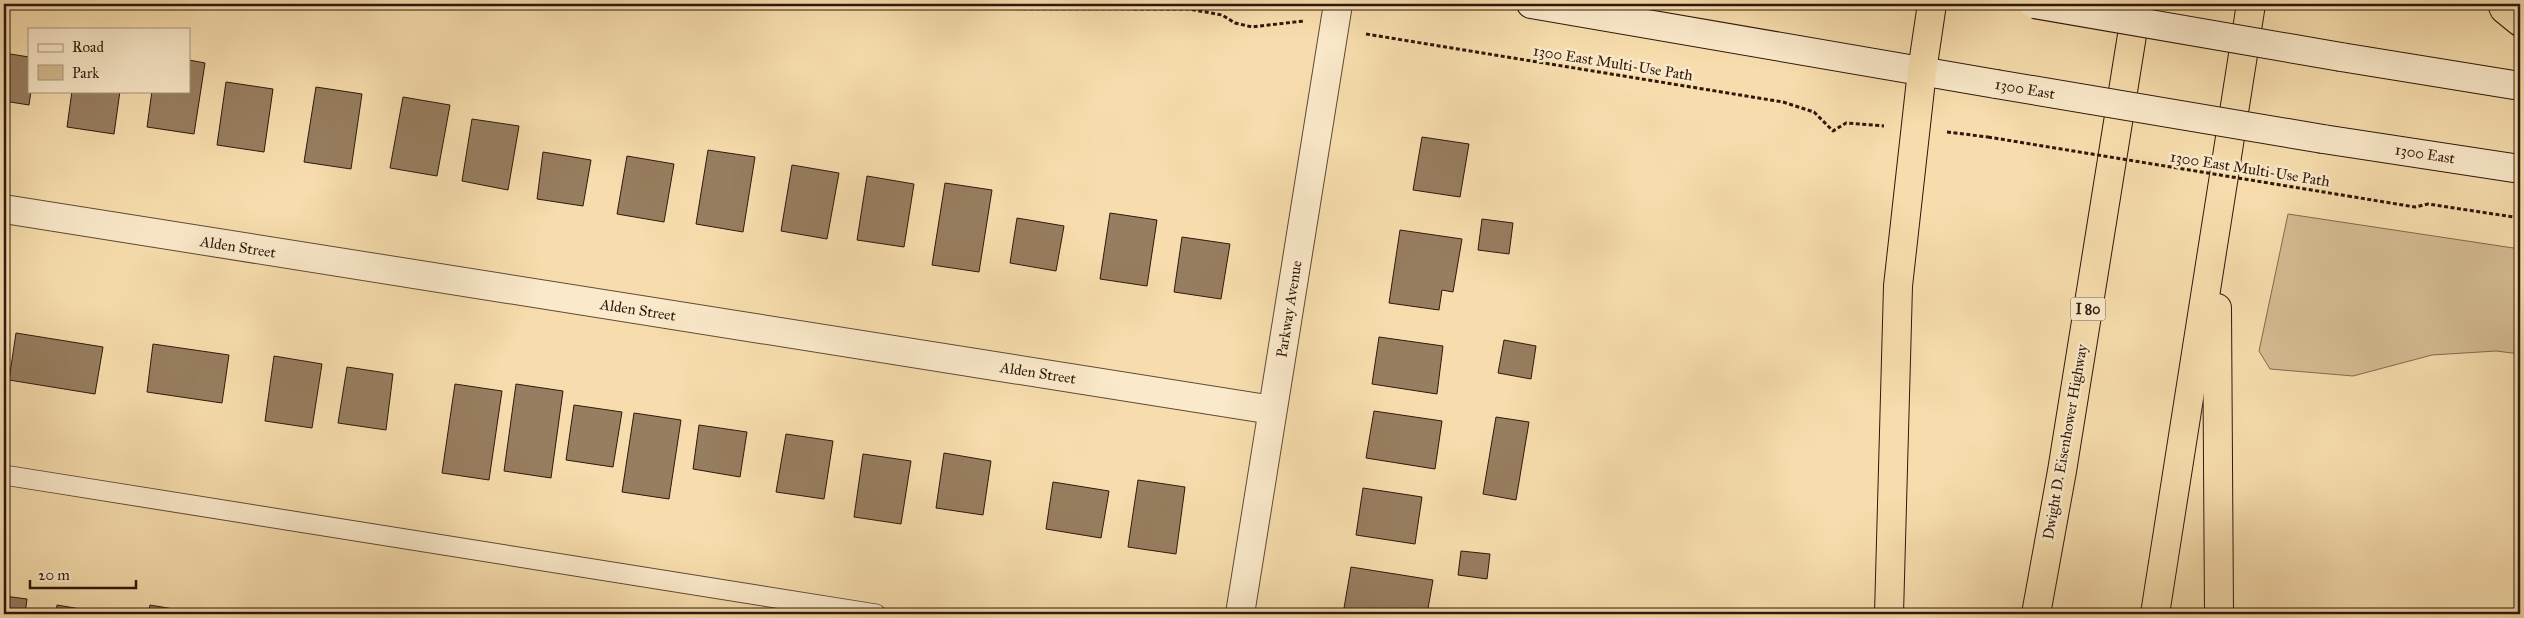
<svg xmlns="http://www.w3.org/2000/svg" width="2524" height="618" font-family="'IM FELL Great Primer',serif">
  <rect width="100%" height="100%" fill="#f7ddad"/>
  <filter id="stains"><feTurbulence type="fractalNoise" baseFrequency=".004" numOctaves="4"/><feColorMatrix values="0 0 0 0 .2 0 0 0 0 .09 0 0 0 0 .02 0 0 0 .5 -.17"/></filter>
  <radialGradient id="worn" r=".72"><stop offset=".6" stop-color="#630" stop-opacity="0"/><stop offset="1" stop-color="#630" stop-opacity=".3"/></radialGradient>
  <path fill="#d5bc92" stroke="#826a4f" d="M2288 214 2520 249V354L2496 351 2432 355 2353 376 2270 369 2259 351Z"/>
  <g fill="#977e60" stroke="#2e180c">
    <path d="M4 53 29 57V91H31L29 105 4 101Z"/>
    <path d="M189 60 205 63 194 134 147 127 152 91H189Z"/>
    <path d="M226 82 273 89 264 152 217 145Z"/>
    <path d="M316 87 362 94 351 169 304 162Z"/>
    <path d="M72 91H120L114 134 67 127Z"/>
    <path d="M403 97 450 105 437 176 390 168Z"/>
    <path d="M472 119 519 126 508 190 462 181Z"/>
    <path d="M1422 137 1469 144 1460 197 1413 190Z"/>
    <path d="M708 150 755 157 743 232 696 224Z"/>
    <path d="M543 152 591 160 583 206 537 199Z"/>
    <path d="M627 156 674 164 664 222 617 214Z"/>
    <path d="M792 165 839 173 827 239 781 231Z"/>
    <path d="M867 176 914 184 904 247 857 240Z"/>
    <path d="M945 183 992 190 979 272 932 265Z"/>
    <path d="M1110 213 1157 220 1147 286 1100 279Z"/>
    <path d="M1017 218 1064 226 1056 271 1010 263Z"/>
    <path d="M1482 219 1513 223 1509 254 1478 250Z"/>
    <path d="M1400 230 1462 239 1453 292 1442 290 1439 310 1389 303Z"/>
    <path d="M1182 237 1230 244 1221 299 1174 292Z"/>
    <path d="M16 333 103 347 95 394 9 380Z"/>
    <path d="M1379 337 1443 346 1437 394 1372 384Z"/>
    <path d="M1504 340 1536 346 1531 379 1498 373Z"/>
    <path d="M153 344 229 355 222 403 147 392Z"/>
    <path d="M274 356 322 364 312 428 265 421Z"/>
    <path d="M347 367 393 374 386 430 338 423Z"/>
    <path d="M455 384 502 391 489 480 442 473Z"/>
    <path d="M516 384 563 391 551 478 504 471Z"/>
    <path d="M574 405 622 412 613 467 566 460Z"/>
    <path d="M1374 411 1442 421 1435 469 1366 458Z"/>
    <path d="M634 413 681 420 669 499 622 492Z"/>
    <path d="M1496 417 1529 422 1516 500 1483 494Z"/>
    <path d="M699 425 747 432 740 477 693 469Z"/>
    <path d="M786 434 833 441 824 499 776 492Z"/>
    <path d="M944 453 991 461 983 515 936 508Z"/>
    <path d="M863 454 911 461 901 524 854 517Z"/>
    <path d="M1138 480 1185 487 1176 554 1128 547Z"/>
    <path d="M1053 482 1109 491 1101 538 1046 529Z"/>
    <path d="M1363 488 1422 497 1415 544 1356 535Z"/>
    <path d="M1461 551 1490 554 1487 579 1458 575Z"/>
    <path d="M1351 567 1433 580 1427 614H1343Z"/>
    <path d="M4 596 27 599 25 614H4Z"/>
    <path d="M57 605 104 613V614H56Z"/>
    <path d="M150 605 197 613V614H148Z"/>
  </g>
  <g fill="none" stroke-linecap="round" stroke-linejoin="round">
    <defs>
      <path id="service" d="M4 475 876 614"/>
      <g id="minor">
        <path d="M4 209 1272 410"/>
        <path d="M1240 614 1338 4"/>
      </g>
      <g id="secondary">
        <path d="M1531 4 1996 84"/>
        <path d="M2341 57 2520 86"/>
        <path d="M2323 139 2520 169"/>
      </g>
      <g id="motorway">
        <path d="M2502 4 2504 9 2520 22"/>
        <path d="M2217 308 2219 614"/>
        <path d="M1889 614 1898 286 1922 71 1932 4"/>
        <path d="M2036 614 2062 471 2137 4"/>
        <path d="M2155 614 2251 4"/>
      </g>
    </defs>
    <use href="#service" stroke="#604934" stroke-width="21"/>
    <use href="#minor" stroke="#604934" stroke-width="30"/>
    <use href="#secondary" stroke="#2e180c" stroke-width="30"/>
    <use href="#motorway" stroke="#2e180c" stroke-width="30"/>
    <g stroke="#2e180c" stroke-width="3" stroke-dasharray="4 2.5" stroke-linecap="butt">
      <path d="M633 4 733 8 1189 9 1222 15 1235 23 1252 27 1304 21"/>
      <path d="M1366 34 1783 102 1814 112 1833 131 1846 123 1884 126"/>
      <path d="M1947 132 1988 137"/>
      <path d="M2348 196 2415 207 2428 204 2520 218"/>
    </g>
    <use href="#service" stroke="#fae9ca" stroke-width="19"/>
    <use href="#minor" stroke="#fae9ca" stroke-width="28"/>
    <use href="#secondary" stroke="#fae9ca" stroke-width="28"/>
    <use href="#motorway" stroke="#f7ddad" stroke-width="28"/>
    <defs>
      <g id="secondary-bridge">
        <path d="M2034 4 2341 57"/>
        <path d="M1996 84 2323 139"/>
      </g>
    </defs>
    <use href="#secondary-bridge" stroke="#2e180c" stroke-width="30" stroke-linecap="butt"/>
    <path stroke="#2e180c" stroke-width="3" stroke-dasharray="4 2.5" stroke-linecap="butt" d="M1988 137 2348 196"/>
    <use href="#secondary-bridge" stroke="#fae9ca" stroke-width="28"/>
  </g>
  <g text-anchor="middle" dominant-baseline="central" stroke-width="5" stroke-linejoin="round" paint-order="stroke">
    <rect fill="#fae9ca" stroke="#6b5745" stroke-width="1" x="2070.5" y="297.5" width="35" height="23" rx="4"/>
    <g font-size="14" font-weight="bold" fill="#2e180c">
      <text x="2088" y="309">I 80</text>
    </g>
    <g font-size="15" fill="#2e180c" stroke="#fae9ca">
      <text transform="translate(1613 63) rotate(9)">1300 East Multi-Use Path</text>
      <text transform="translate(2025 89) rotate(10)">1300 East</text>
      <text transform="translate(2425 154) rotate(9)">1300 East</text>
      <text transform="translate(2250 169) rotate(9)">1300 East Multi-Use Path</text>
      <text transform="translate(238 247) rotate(9)">Alden Street</text>
      <text transform="translate(1289 309) rotate(-81)">Parkway Avenue</text>
      <text transform="translate(638 310) rotate(9)">Alden Street</text>
      <text transform="translate(1038 373) rotate(9)">Alden Street</text>
      <text transform="translate(2065 442) rotate(-80)">Dwight D. Eisenhower Highway</text>
    </g>
  </g>
  <rect width="2524" height="618" fill="none" stroke="#f7ddad" stroke-width="20"/>
  <rect x="5" y="5" width="2514" height="608" fill="none" stroke="#2e180c" stroke-width="2.5"/>
  <rect x="10" y="10" width="2504" height="598" fill="none" stroke="#2e180c"/>
  <rect x="28" y="28" width="162" height="65" fill="#fae9ca" stroke="#a8957e"/>
  <rect x="38" y="44" width="25" height="8" fill="#fae9ca" stroke="#a8957e"/>
  <text x="72" y="52" font-size="15" fill="#2e180c">Road</text>
  <rect x="38" y="65" width="25" height="15" fill="#d5bc92" stroke="#a8957e"/>
  <text x="72" y="78" font-size="15" fill="#2e180c">Park</text>
  <path d="M30 580v8h106v-8" fill="none" stroke="#2e180c" stroke-width="2.5"/>
  <text x="38" y="580" font-size="15" fill="#2e180c" stroke="#fae9ca" stroke-width="4" paint-order="stroke">20 m</text>
  <rect width="100%" height="100%" filter="url(#stains)"/>
  <rect width="100%" height="100%" fill="url(#worn)"/>
</svg>
